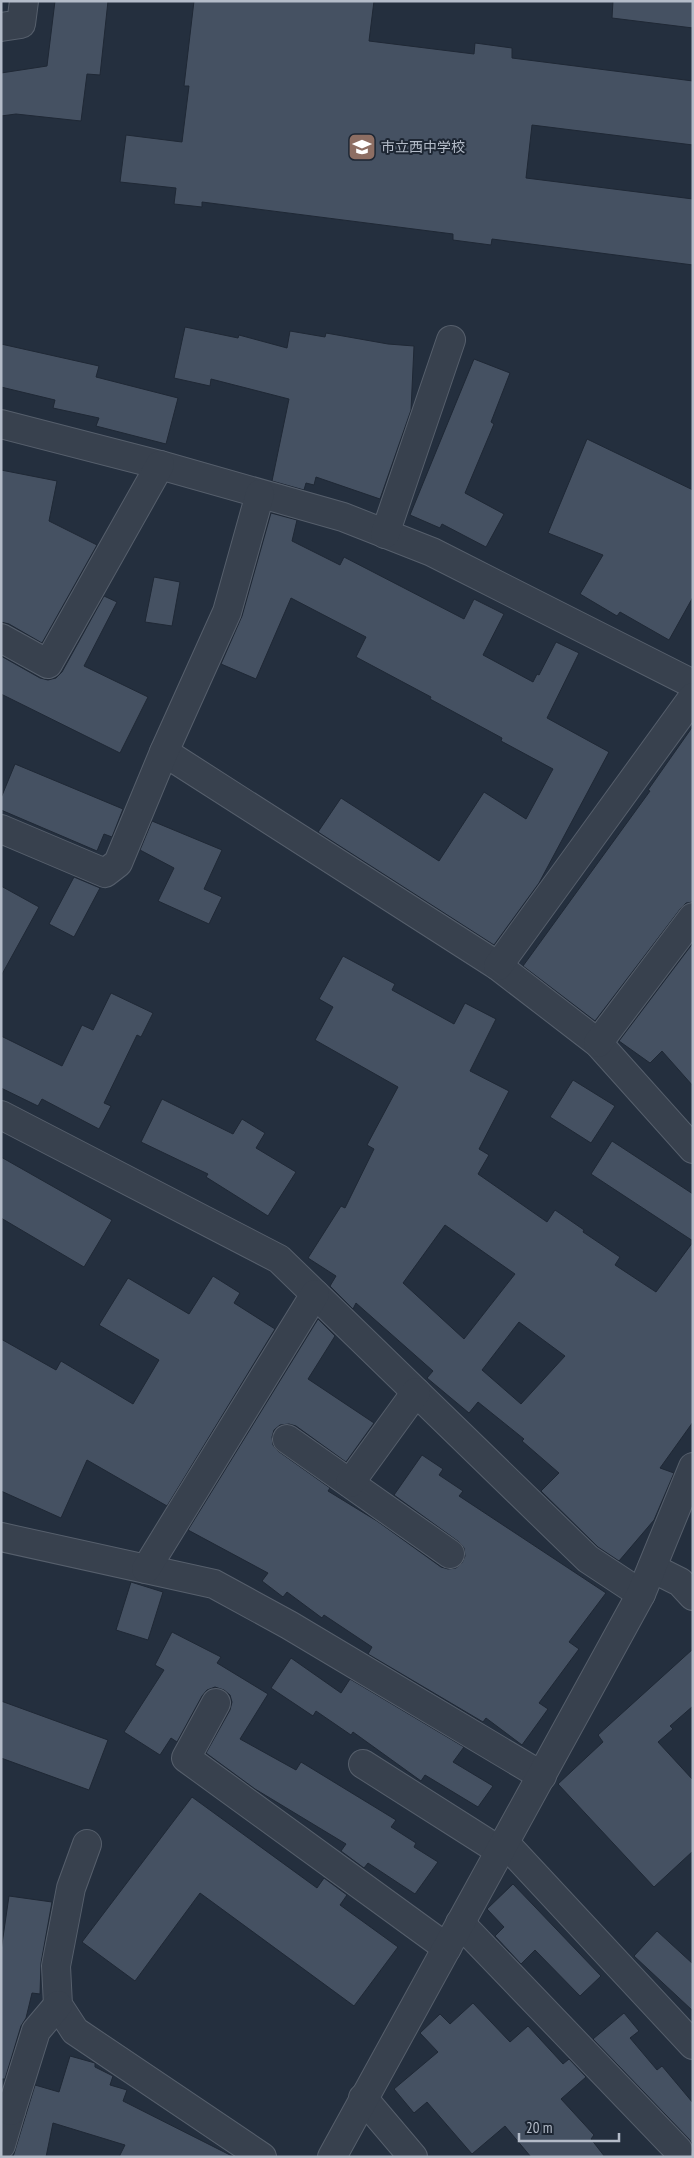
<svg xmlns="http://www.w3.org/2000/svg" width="694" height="2158" font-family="'PT Sans Narrow','Noto Sans JP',sans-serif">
  <rect width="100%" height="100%" fill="#242f3e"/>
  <g fill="#455162" stroke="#1f2835" fill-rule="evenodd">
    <path d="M55 1H108L100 75 87 74 81 121 16 114 1 116V73L47 66Z"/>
    <path d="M194 1H374L369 41 474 54 475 43 512 48V58L693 81V145L532 125 526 178 693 199V265L492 239 491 245 453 240V234L202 202V207L174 204 176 188 120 182 126 135 182 142 189 86H184Z"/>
    <path d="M613 1H693V28L612 18Z"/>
    <path d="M185 327 238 338 239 335 287 348 290 331 325 337 326 333 388 344 414 346 411 410 380 499 316 477 314 485 306 483 304 490 272 481 289 399 211 379 210 386 174 378Z"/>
    <path d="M1 344 99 366 96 377 178 398 166 444 96 426 99 418 53 408 55 400 1 387Z"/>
    <path d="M474 359 510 373 491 422 494 424 465 493 504 514 486 547 442 524 440 528 410 515Z"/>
    <path d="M587 439 693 490V597L669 640 620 612 617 616 580 594 603 555 548 533Z"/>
    <path d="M1 470 57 481 49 521 97 545 42 643 9 624 1 622Z"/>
    <path d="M271 513 297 520 292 541 340 565 344 557 464 619 474 599 504 614 483 655 533 682 537 674 539 675 556 642 579 653 547 718 609 752 539 883 494 945 318 832 341 798 439 861 484 792 526 819 553 769 501 741 502 738 430 699 431 697 356 657 366 637 291 598 256 679 221 664 242 616Z"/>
    <path d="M154 577 180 582 172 626 145 622Z"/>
    <path d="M104 596 117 602 84 666 148 697 120 753 1 694V656L40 678 48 680 56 678 62 672Z"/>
    <path d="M693 726V902L686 903 681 908 595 1021 523 966 650 791 648 790Z"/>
    <path d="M15 764 123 809 112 837 104 834 97 851 1 810V798Z"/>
    <path d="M152 821 222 850 204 889 222 897 209 924 158 901 174 868 140 850Z"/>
    <path d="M74 877 100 888 74 937 49 924Z"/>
    <path d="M1 886 39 907 1 976Z"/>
    <path d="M693 943V1086L662 1051 650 1063 619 1041Z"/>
    <path d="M343 956 395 984 392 990 454 1024 465 1003 496 1019 470 1071 509 1091 479 1149 489 1155 478 1174 547 1222 555 1210 584 1230 583 1232 620 1257 615 1265 656 1292 693 1242V1422L660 1468 674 1473 654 1520 619 1561 598 1547 541 1491 559 1473 522 1441 524 1439 478 1402 469 1413 427 1378 433 1371 356 1303 353 1309 330 1286 336 1276 308 1258 341 1206 345 1208 374 1149 367 1145 398 1087 315 1040 333 1007 319 999ZM445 1225 515 1274 464 1339 403 1283ZM519 1322 565 1356 521 1404 482 1370Z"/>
    <path d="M111 993 153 1013 141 1037 137 1035 104 1103 111 1106 99 1129 42 1099 38 1106 1 1088V1036L62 1066 82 1025 93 1030Z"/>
    <path d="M573 1080 615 1106 591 1143 550 1117Z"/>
    <path d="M162 1099 233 1134 242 1119 265 1133 256 1148 296 1172 268 1216 206 1177 208 1174 141 1142Z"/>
    <path d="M612 1141 693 1194V1241L591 1174Z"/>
    <path d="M1 1157 112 1220 84 1267 1 1218Z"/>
    <path d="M213 1276 240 1293 234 1303 275 1329 167 1506 87 1460 61 1518 1 1491V1339L56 1370 61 1361 133 1404 159 1360 99 1325 128 1278 189 1314Z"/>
    <path d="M318 1319 335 1336 308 1379 374 1423 346 1462 296 1426 289 1424 280 1425 274 1430 272 1437 273 1445 278 1451 330 1488 328 1491 377 1521 441 1567 448 1569 456 1568 462 1563 465 1556 464 1548 459 1542 394 1495 422 1455 443 1469 439 1475 463 1491 459 1496 606 1593 569 1642 579 1649 539 1703 548 1709 522 1745 486 1718 483 1722 368 1654 372 1647 324 1615 322 1618 287 1592 283 1597 262 1581 268 1573 188 1530Z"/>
    <path d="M131 1582 163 1592 148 1640 116 1630Z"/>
    <path d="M172 1632 221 1657 217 1663 268 1694 240 1739 296 1770 301 1762 396 1820 391 1827 416 1843 414 1847 438 1862 415 1894 368 1863 364 1868 341 1851 346 1844 255 1789 206 1753 230 1710 232 1702 230 1695 224 1690 215 1687 207 1690 202 1696 177 1742 171 1738 160 1755 124 1732 164 1670 155 1665Z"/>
    <path d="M693 1649V1706L670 1726 673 1729 658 1742 693 1780V1851L654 1887 558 1784 603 1742 598 1735Z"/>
    <path d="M291 1658 341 1693 350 1679 464 1747 453 1762 493 1786 478 1807 425 1775 421 1781 353 1732 351 1735 316 1711 313 1716 271 1688Z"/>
    <path d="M1 1701 108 1740 89 1790 1 1758Z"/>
    <path d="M192 1797 317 1888 324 1878 347 1895 340 1905 398 1947 354 2006 200 1893 135 1981 82 1942Z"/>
    <path d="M513 1884 601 1976 580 1996 535 1950 521 1964 495 1936 504 1927 487 1909Z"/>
    <path d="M9 1896 52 1902 41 1963 40 1994 32 1993 26 2018 21 2026 5 2079H1V1951Z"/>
    <path d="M657 1931 693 1964V2011L634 1956Z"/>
    <path d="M473 2003 510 2042 528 2026 563 2064 569 2059 586 2077 561 2099 594 2135 591 2139 605 2157H531L505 2126 472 2154 427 2102 414 2113 394 2089 438 2052 420 2033 440 2014 450 2024Z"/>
    <path d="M624 2013 639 2031 630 2038 657 2070 662 2066 693 2103V2145L689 2139 593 2039Z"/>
    <path d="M70 2056 95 2063V2067L113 2076 110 2085 127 2090 123 2101 234 2157H119L125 2145 53 2123 46 2157H13L35 2085 59 2092Z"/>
  </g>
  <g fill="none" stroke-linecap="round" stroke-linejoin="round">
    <defs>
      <g id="minor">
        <path d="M1 27 21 24 24 1"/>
        <path d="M1 424 160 465 343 517 432 552 693 684"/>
        <path d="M385 534 451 340"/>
        <path d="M1 638 48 664 160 465"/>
        <path d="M164 752 498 966 598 1043 693 1149"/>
        <path d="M1 829 105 873 118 863 164 752 227 612 260 494"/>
        <path d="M498 966 693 697"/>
        <path d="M598 1043 693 917"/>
        <path d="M1 1115 279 1259 588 1559 641 1594"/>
        <path d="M287 1439 450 1554"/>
        <path d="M350 1483 416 1392"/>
        <path d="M1 1537 214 1584 289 1625 542 1776"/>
        <path d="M652 1568 680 1582 693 1596"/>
        <path d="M146 1569 315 1294"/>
        <path d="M216 1703 186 1758 447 1948"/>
        <path d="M363 1764 500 1851"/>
        <path d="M505 1843 693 2045"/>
        <path d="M87 1844 71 1888 56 1966 58 2005 75 2031 262 2157"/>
        <path d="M460 1923 678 2150"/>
        <path d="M363 2098 413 2157"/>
        <path d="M1 2107 11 2111 1 2145"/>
        <path d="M11 2111 36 2031 58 2005"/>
        <path d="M332 2157 641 1594 693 1467"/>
      </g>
    </defs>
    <use href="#minor" stroke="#565f6c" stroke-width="30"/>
    <use href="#minor" stroke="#38414e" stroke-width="28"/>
  </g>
  <defs>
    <symbol id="school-square" viewBox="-11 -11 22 22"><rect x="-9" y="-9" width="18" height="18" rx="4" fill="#8d6e63" stroke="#1d2633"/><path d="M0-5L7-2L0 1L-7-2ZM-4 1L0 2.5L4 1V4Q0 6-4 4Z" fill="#fff"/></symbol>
  </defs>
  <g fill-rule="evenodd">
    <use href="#school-square" x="346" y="131" width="32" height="32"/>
  </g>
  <g text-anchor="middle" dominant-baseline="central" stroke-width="4" stroke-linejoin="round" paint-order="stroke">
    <g font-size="14" fill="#b4bcc9" stroke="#1d2633" text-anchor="start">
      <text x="381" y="147">市立西中学校</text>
    </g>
  </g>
  <rect width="694" height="2158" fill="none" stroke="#b4bcc9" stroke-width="5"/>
  <path d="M519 2133v8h100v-8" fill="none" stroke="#b4bcc9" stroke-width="2.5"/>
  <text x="526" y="2133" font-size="15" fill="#b4bcc9" stroke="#1d2633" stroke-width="4" paint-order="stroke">20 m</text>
</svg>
